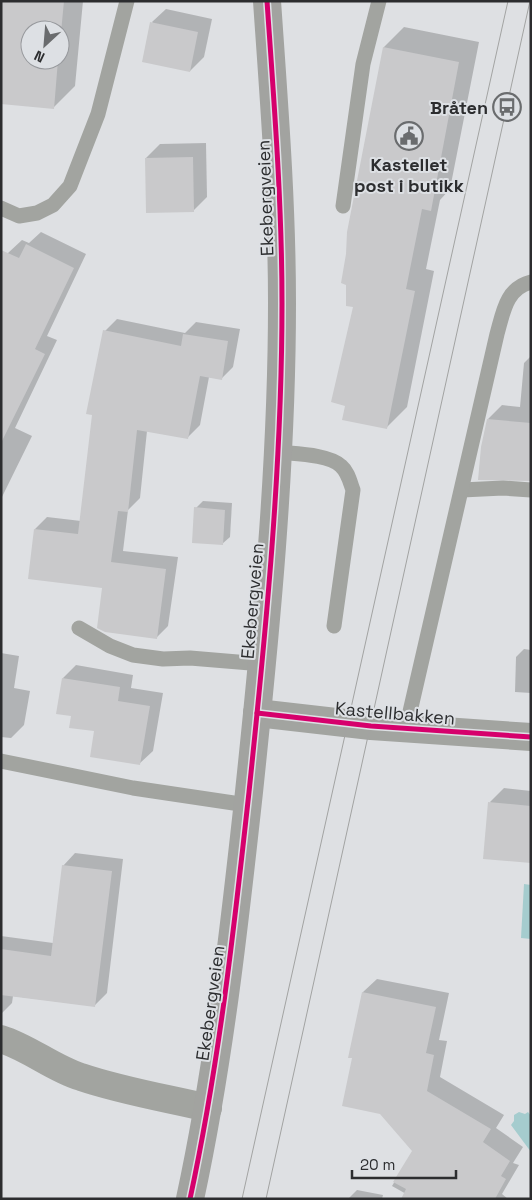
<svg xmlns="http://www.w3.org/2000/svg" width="532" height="1200" font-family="'Space Grotesk',sans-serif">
  <rect width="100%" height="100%" fill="#dee0e3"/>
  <g fill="#a5ccce">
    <path d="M524 884 531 885V939L521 938Z"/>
    <path d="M519 1112 525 1114 528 1112 531 1116V1152L511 1125 514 1121V1115Z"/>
  </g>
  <g fill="#0003" fill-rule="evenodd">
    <path d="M1 1H83L75 86 53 108 1 103ZM30 30H60V60H30Z"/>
    <path d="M166 9 212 19 204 57 190 71 152 22Z"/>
    <path d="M404 27 479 42 450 189 440 200 426 269 434 271 407 407 387 427 346 405 354 306 384 47Z"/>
    <path d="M206 143 207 197 193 211 146 158 160 144Z"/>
    <path d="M41 232 86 254 47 336 57 340 15 428 32 436 1 499V268L8 253 22 240 29 243Z"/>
    <path d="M117 319 185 333 196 322 240 329 233 367 221 379 209 377 200 425 188 437 147 431 140 498 128 510 123 551 178 557 168 626 156 638 104 587 29 578 35 529 47 517 81 521 105 331Z"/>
    <path d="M531 356V479L488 419 502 405 520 407 524 363Z"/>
    <path d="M203 501 232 503 230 537 222 544 196 508Z"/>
    <path d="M524 649 531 650V693L515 692 516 657Z"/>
    <path d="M1 653 19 656 14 688 30 691 24 725 11 738 1 737Z"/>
    <path d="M76 665 133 675 131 688 163 693 153 751 139 764 73 715 63 678Z"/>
    <path d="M504 788 531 791V862L490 802Z"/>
    <path d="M75 853 123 859 107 993 94 1006 13 996 12 1003 1 1014V936L53 943 63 866Z"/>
    <path d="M377 979 449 993 439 1040 447 1041 440 1077 504 1115 496 1128 523 1147 513 1163 519 1165 502 1194 508 1199H415L392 1186 413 1151 353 1057H350L363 992Z"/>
    <path d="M357 1190 383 1195 382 1199H348Z"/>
  </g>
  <g fill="#c9c9cb">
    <path d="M1 1H64L60 43V30H30V60H58L54 109 1 104Z"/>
    <path d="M150 22 198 32 190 72 142 62Z"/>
    <path d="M383 47 459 62 431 211 422 209 406 289 415 291 387 429 342 420 345 406 331 402 353 307 346 306V285L341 283 346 254 347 232Z"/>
    <path d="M193 157 194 212 146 213 145 158Z"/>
    <path d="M26 244 74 268 35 349 45 354 1 443V250L19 258Z"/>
    <path d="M103 330 181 346 183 334 228 341 222 380 200 376 188 439 137 430 128 512 118 511 111 562 166 569 157 639 105 632 97 628 102 588 28 579 34 529 78 534 92 415 86 414Z"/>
    <path d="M487 419 531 423V481L478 480 481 447Z"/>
    <path d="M194 507 225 510 223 545 192 543Z"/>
    <path d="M62 678 120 687 118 701 150 706 140 765 90 757 94 731 69 728 71 716 56 714Z"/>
    <path d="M488 802 531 806V863L483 859Z"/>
    <path d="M62 865 112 871 95 1007 1 995V949L51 956Z"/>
    <path d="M362 992 436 1007 426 1053 434 1055 427 1091 491 1129 483 1142 510 1161 501 1176 506 1179 495 1199H401L406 1189 393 1182 412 1151 380 1114 342 1106 352 1058H348Z"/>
  </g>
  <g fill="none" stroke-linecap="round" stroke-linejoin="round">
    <g stroke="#a2a4a0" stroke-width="15">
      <path d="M343 206 363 64 379 1"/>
      <path d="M1 208 19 216 37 213 53 205 70 186 98 114 127 1"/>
      <path d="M277 452C293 454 329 454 341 466 348 472 350 482 353 490L334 626"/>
      <path d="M462 490 503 488 531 490"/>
      <path d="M79 628 110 646 133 655 163 659 190 658 261 664"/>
      <path d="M406 729 497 334C503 313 506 288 531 282"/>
      <path d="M1 761 133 788 247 805"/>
    </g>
    <g stroke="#a2a4a0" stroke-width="28">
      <path d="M257 713 371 726 531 737"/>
      <path d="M1 1039C30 1048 52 1068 81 1077 122 1091 166 1098 208 1108"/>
    </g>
    <path stroke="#a2a3a0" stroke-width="28" d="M190 1199C219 1064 234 929 249 792 266 630 282 466 282 303 282 202 274 102 267 1"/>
    <g stroke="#a2a3a2" stroke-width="1">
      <path d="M242 1199 508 1"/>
      <path d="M266 1199 530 1"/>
    </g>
    <defs>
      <g id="cycleway">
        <path d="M257 713 371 726 531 737"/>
        <path d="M190 1199C219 1064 234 929 249 792 266 630 282 466 282 303 282 202 274 102 267 1"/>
      </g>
    </defs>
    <use href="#cycleway" stroke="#dde0e4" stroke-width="8"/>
    <use href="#cycleway" stroke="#d6006c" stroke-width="5"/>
  </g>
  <defs>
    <symbol id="bus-ring" viewBox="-11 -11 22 22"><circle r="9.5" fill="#dde0e4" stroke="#6a6c6e" stroke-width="1.5"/><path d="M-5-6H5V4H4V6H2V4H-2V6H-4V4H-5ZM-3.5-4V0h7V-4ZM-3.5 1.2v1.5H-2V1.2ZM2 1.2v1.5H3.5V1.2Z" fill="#6a6c6e"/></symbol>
    <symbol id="civic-ring" viewBox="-11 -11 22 22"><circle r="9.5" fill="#dde0e4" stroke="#6a6c6e" stroke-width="1.5"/><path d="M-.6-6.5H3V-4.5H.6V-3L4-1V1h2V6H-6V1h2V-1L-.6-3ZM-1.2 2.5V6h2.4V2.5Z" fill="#6a6c6e"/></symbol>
  </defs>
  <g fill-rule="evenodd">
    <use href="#bus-ring" x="491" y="91" width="32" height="32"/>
    <use href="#civic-ring" x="393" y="120" width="32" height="32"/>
  </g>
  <g text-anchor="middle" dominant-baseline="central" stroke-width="4" stroke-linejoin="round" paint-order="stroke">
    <g font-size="18" font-weight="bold" fill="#2c2d2f" stroke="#dde0e4" text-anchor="end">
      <text x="488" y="107">Bråten</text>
      <text x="409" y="164" text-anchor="middle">Kastellet<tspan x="409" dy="21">post i butikk</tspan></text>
    </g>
    <g font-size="18" fill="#2c2d2f" stroke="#dde0e4">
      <text transform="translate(265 198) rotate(-92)">Ekebergveien</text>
      <text transform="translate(252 601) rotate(-85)">Ekebergveien</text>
      <text transform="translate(395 713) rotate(5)">Kastellbakken</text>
      <text transform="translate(210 1003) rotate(-82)">Ekebergveien</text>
    </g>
  </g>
  <rect width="532" height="1200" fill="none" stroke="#2c2d2f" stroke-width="5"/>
  <g transform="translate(45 45) rotate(206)"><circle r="24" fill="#dde0e4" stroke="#96989c"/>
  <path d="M0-4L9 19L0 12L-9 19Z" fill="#6a6c6e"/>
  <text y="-8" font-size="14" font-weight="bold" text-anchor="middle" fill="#2c2d2f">N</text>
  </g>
  <path d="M352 1170v8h104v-8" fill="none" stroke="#2c2d2f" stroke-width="2.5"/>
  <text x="360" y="1170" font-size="15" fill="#2c2d2f" stroke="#dde0e4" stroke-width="4" paint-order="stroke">20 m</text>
</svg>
